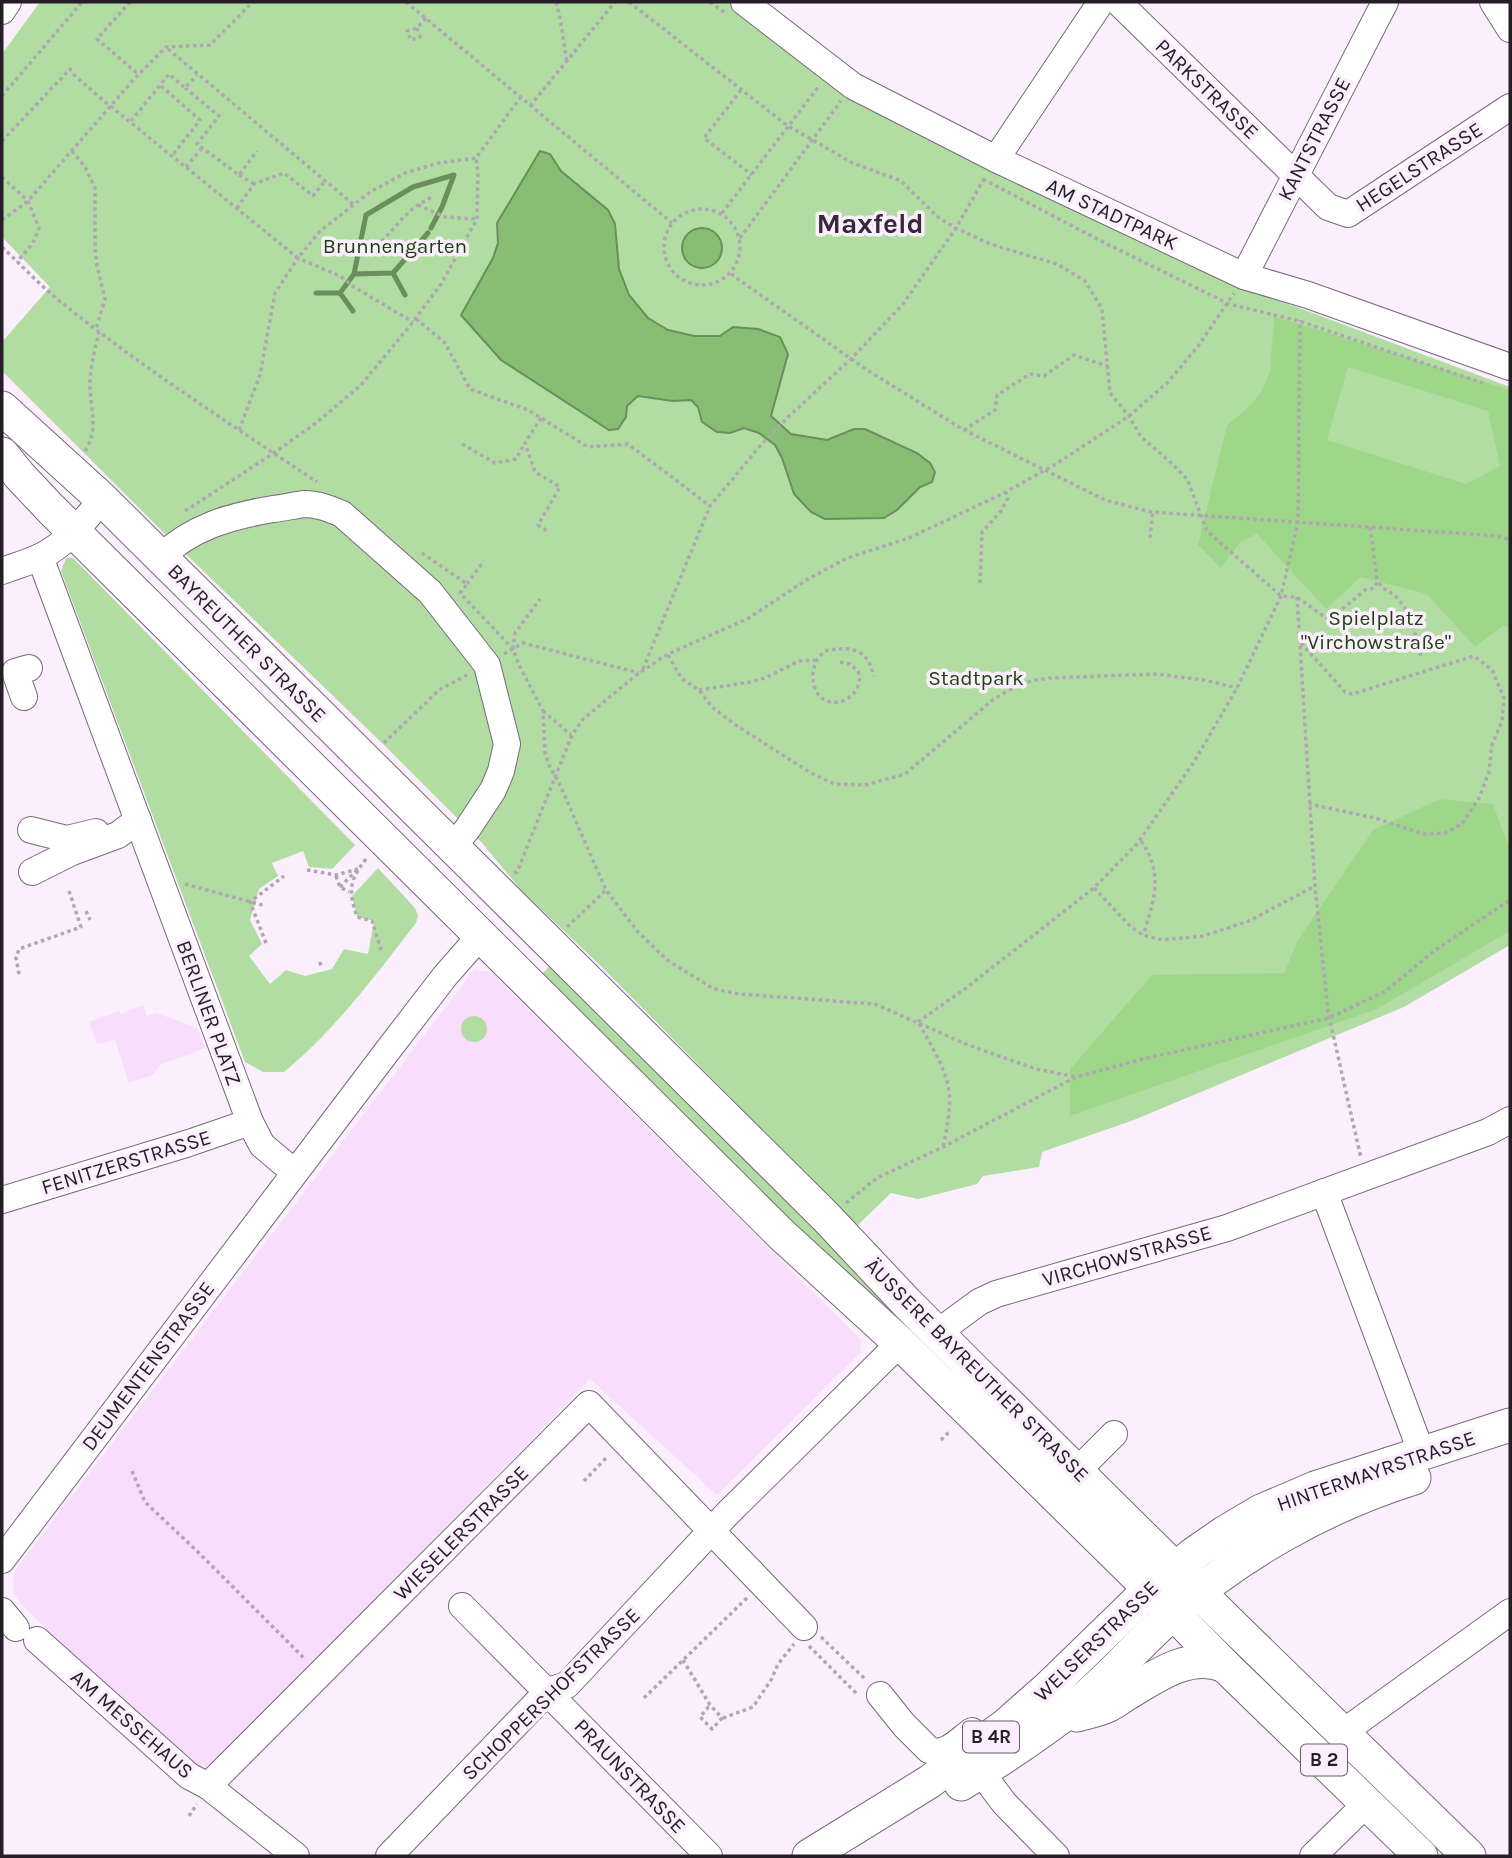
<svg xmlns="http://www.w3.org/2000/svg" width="1512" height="1858" font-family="Karla,sans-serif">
  <rect width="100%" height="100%" fill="#fbeffe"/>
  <g fill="#f8ddfd">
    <path d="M474 970 491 972 861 1340 860 1353 717 1495 590 1379 200 1778 21 1604 14 1593 13 1580 16 1569Z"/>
    <path d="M143 1005 147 1016 156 1013 198 1028 205 1048 160 1065 153 1075 129 1083 115 1040 97 1044 89 1022 119 1011 121 1014Z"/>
  </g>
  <g fill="#b2dda2">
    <path d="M40 2H728L819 73 1235 284 1510 387V945L1404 1007 1134 1120 1042 1152 1039 1167 983 1176 977 1184 918 1199 891 1193 857 1226 606 971 521 890 483 844 383 744 164 533 2 371V342L50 287 2 237V54Z"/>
    <path d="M66 558H73L355 845 332 869 309 867 303 851 272 863 278 876 259 889 250 920 262 944 249 956 270 984 286 970 305 976 332 969 344 949 368 954 374 921 357 917 352 896 378 868 415 908 418 915 416 923C374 977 337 1028 284 1072H263L245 1062 61 571Z"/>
    <path d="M555 961 895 1303 883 1314 537 979Z"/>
    <circle cx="474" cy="1029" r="13"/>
  </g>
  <g fill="#9fd78a" fill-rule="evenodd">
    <path d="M1274 316 1510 390V627L1503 626 1475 647 1427 594 1361 577 1326 609 1257 534 1240 542 1221 568 1198 545 1227 425 1249 407 1261 392 1270 372ZM1348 367 1488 411 1500 466 1466 484 1327 440Z"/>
    <path d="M1440 799 1493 804 1507 843 1510 844V931L1377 1009 1070 1116V1069L1152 975 1284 973 1298 940 1373 830Z"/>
  </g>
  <g fill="#88be73" stroke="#6a8e5c" stroke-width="2">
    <path d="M540 151 550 154 561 171 608 210 615 224 619 269 629 295 648 318 668 330 694 336H720L733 327 758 329 780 337 788 354 771 416 791 434 827 440 854 429H865L917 453 930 463 935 472 932 482 920 487 897 510 884 518 825 519 811 512 794 494 782 458 775 445 759 433 744 428 730 433 717 432 702 422 698 407 691 400 673 401 638 396 627 406 626 417 618 429 609 430 501 360 461 315 493 258 498 243 497 223Z"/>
    <circle cx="702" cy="248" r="20"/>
  </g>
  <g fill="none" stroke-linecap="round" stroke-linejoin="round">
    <g stroke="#6a8e5c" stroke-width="5">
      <path d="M393 273 405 295"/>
      <path d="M354 274 393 273 428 233"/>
      <path d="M316 293H340"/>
      <path d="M340 293 354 274 366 215 413 187 454 175 442 207 431 228"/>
      <path d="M340 293 353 311"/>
    </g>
    <defs>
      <g id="minor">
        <path d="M744 2 853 86 996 159 1244 276 1308 295 1510 367"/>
        <path d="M1118 2 1328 207 1348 214 1510 107"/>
        <path d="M1493 2 1510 29"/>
        <path d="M2 11 8 2"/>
        <path d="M996 159 1101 2"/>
        <path d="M1244 276 1385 2"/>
        <path d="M40 557 250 1122 262 1145 294 1172"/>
        <path d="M160 558C191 527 231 516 273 509 284 508 295 505 305 504 318 504 330 509 342 514L430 592 487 665 507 744 501 771 493 790 468 828 453 847"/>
        <path d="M2 571C18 565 35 561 49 552 70 539 87 518 102 499"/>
        <path d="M24 697 15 672 29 668"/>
        <path d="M31 830 67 839 96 832"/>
        <path d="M32 872 72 852 118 835 138 820"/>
        <path d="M1324 1192 1422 1454"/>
        <path d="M2 1200 189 1143 250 1122"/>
        <path d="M937 1333 979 1302 996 1294 1227 1228 1488 1132 1510 1120"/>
        <path d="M1084 1464 1114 1434"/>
        <path d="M2 1560 385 1054 445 976 481 935"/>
        <path d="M462 1606 709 1856"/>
        <path d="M2 1611 16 1628"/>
        <path d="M37 1640 189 1776 208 1786 296 1856"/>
        <path d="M880 1695 904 1725 929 1750C945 1757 959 1740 972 1731"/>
        <path d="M1342 1733 1510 1612"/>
        <path d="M981 1772 1004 1803 1056 1856"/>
        <path d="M208 1786 589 1404 804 1627"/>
        <path d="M389 1856 548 1691 567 1685 727 1514 900 1343"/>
        <path d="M1313 1856 1367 1803"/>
      </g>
      <g id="major">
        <path d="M2 408 102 499 825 1216 906 1302 970 1366 1235 1628 1469 1856"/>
        <path d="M2 454 19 475 49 507 782 1235 900 1343 1150 1589 1225 1666 1421 1856"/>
        <path d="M1077 1715C1087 1712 1099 1710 1109 1705 1115 1702 1121 1697 1128 1693 1156 1676 1191 1651 1225 1666"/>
        <path d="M961 1784C1002 1759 1042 1733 1079 1703 1112 1676 1139 1643 1171 1615 1239 1554 1327 1505 1414 1478"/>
        <path d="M809 1856 929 1782 1006 1725 1049 1687 1150 1589 1195 1553 1224 1533 1261 1511 1315 1488 1510 1425"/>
      </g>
    </defs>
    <use href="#minor" stroke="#7a677d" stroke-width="28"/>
    <use href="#major" stroke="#7a677d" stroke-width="35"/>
    <g stroke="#b0a6b3" stroke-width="3.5" stroke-dasharray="3.5 3.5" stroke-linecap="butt">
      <path d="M130 2 97 39 138 74"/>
      <path d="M406 2 672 223"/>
      <path d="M556 2 560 18 567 62"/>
      <path d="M629 2 788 126 851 162 901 181 939 218 956 228 990 244 1057 264 1085 281 1102 309 1110 393 1129 416 1141 437 1168 460 1187 479 1207 531 1281 596 1297 597 1329 620 1365 590 1374 588 1378 581C1383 591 1391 591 1398 599 1412 613 1415 637 1421 656"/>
      <path d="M710 2 725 13"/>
      <path d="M417 28 420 37 411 40 407 31 417 28 426 18"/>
      <path d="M168 49 354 205"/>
      <path d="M161 86 200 120 172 156"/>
      <path d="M185 88 219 116 197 144 239 175 257 151"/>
      <path d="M741 90 704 138 752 175"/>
      <path d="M2 96 82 2"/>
      <path d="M530 106 615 2"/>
      <path d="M131 121 169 74 185 88 197 75"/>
      <path d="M2 141 70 69 74 75 104 101 298 258 320 231 370 192 405 173 439 163 476 158 520 98"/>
      <path d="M72 151 85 167 95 188V249L97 266 105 299 96 329"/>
      <path d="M186 167 202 148"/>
      <path d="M239 175 254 184"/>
      <path d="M2 177 28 201 39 228 33 243 17 262"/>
      <path d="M983 179 1099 240 1229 304 1299 321 1483 383"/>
      <path d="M418 205 445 217 477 219"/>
      <path d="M237 208 254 184 284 173 313 196 325 181"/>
      <circle cx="702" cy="247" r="38"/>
      <path d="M722 213 819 86"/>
      <path d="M2 220 28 201 135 78 166 47 210 45 253 2"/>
      <path d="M740 238 841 101"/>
      <path d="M2 247C20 264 37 282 56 298 138 365 229 423 317 482"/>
      <path d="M370 249C386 241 395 225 408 213 415 206 423 202 432 197"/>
      <path d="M731 274 867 370 964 430 1105 500 1151 512 1498 536 1510 540"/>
      <path d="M416 319 445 343 470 389 528 410 588 447 628 444 710 506"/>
      <path d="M541 418 525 443 535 472 560 487 538 525 549 532"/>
      <path d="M239 430 260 375 275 293 298 258 340 276 354 287 413 322"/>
      <path d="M964 430 995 410 997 395 1030 374 1044 376 1074 355 1107 366"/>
      <path d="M462 444 495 463 516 459 525 443"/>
      <path d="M85 451C100 429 89 405 90 381 91 364 95 348 99 332"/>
      <path d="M185 511 274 453 316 423 361 385 413 322 441 284 477 219 478 172 476 158"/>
      <path d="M1370 527 1377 580"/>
      <path d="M1150 538 1153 512"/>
      <path d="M422 553 467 584 460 593 513 649 519 665 543 711 545 753 549 765 560 785 606 890 638 932 667 960 714 989 739 994 875 1004 968 1045 1036 1069 1076 1077"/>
      <path d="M980 583 982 532 1001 511 1008 498 1006 492"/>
      <path d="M467 584 484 561"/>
      <path d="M1297 597 1315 886 1328 1012 1361 1158"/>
      <path d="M1301 643 1345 692 1352 694 1474 656 1492 670 1504 698 1502 721 1492 745 1489 772 1479 798 1462 824 1445 833 1424 834 1375 818 1309 804"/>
      <path d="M513 649 515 633 540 599"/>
      <path d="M504 654 523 643 639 673"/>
      <path d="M668 655 682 679 699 690 712 707 737 726 811 773 834 784 865 785 905 774 994 699 1021 683 1049 678 1156 674 1204 680 1237 688"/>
      <path d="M840 662 850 664 858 671C859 673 860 680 859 682 855 704 823 711 815 688 810 675 814 656 828 650 829 650 838 649 839 649 846 648 854 649 860 653 869 658 871 667 874 676"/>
      <path d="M643 669 710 506 761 445 787 418 851 359 903 304 956 228 984 179"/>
      <path d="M699 690 750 682 765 678 799 661 816 660"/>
      <path d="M543 711 571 735"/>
      <path d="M384 743 439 690 467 675"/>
      <path d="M1141 841C1164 873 1154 901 1143 935"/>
      <path d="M366 859C348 882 349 892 357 917L372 921 381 950"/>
      <path d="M307 870 336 875 358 869"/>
      <path d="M514 873 517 872 572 735 583 719 639 673 668 654 747 619 808 579 847 558 909 538 1006 492 1056 464 1129 416 1168 382 1199 345 1234 293"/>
      <path d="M336 876 340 887 349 892"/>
      <path d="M185 884 266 906"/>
      <path d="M340 887 357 870"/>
      <path d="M1094 888 1131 927 1143 935 1162 940 1203 936 1249 921 1315 886"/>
      <path d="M86 911 90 920"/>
      <path d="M567 927 606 890"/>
      <path d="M266 943 250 902 284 876"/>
      <path d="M320 962 321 968"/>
      <path d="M19 974 16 958 19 949 81 927 69 891"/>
      <path d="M918 1022 966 988 1094 888 1137 844 1194 762 1237 688 1281 596 1298 522 1300 320"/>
      <path d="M919 1024C930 1043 943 1064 948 1085 952 1105 947 1128 943 1147"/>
      <path d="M846 1203 877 1178 943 1147 1076 1077 1147 1058 1329 1018 1386 991 1434 951 1510 900"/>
      <path d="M941 1440 951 1430"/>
      <path d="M132 1471 145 1502 198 1552 304 1658"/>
      <path d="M584 1481 608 1456"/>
      <path d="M821 1637 866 1680"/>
      <path d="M809 1646 858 1695"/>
      <path d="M683 1660 710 1705 722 1718 712 1729 700 1717 710 1705"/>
      <path d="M644 1698 748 1597"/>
      <path d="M723 1718 753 1707 771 1680 778 1664 794 1644"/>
      <path d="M189 1816 197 1804"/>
    </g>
    <use href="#minor" stroke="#fff" stroke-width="26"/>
    <use href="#major" stroke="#fff" stroke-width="33"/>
  </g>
  <g text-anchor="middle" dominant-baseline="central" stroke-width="7" stroke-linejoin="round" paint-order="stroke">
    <g fill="#fbeffe" stroke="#655d68" stroke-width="2">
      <rect x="963" y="1721.5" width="56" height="31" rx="5"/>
      <rect x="1301" y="1744.5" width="46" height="31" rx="5"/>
    </g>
    <g font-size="19" font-weight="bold" fill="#251e27">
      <text x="991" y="1737">B 4R</text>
      <text x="1324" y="1760">B 2</text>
    </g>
    <g font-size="21" fill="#251e27" stroke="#fbeffe">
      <text transform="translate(1207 89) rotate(44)">PARKSTRASSE</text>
      <text transform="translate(1314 139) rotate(-63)">KANTSTRASSE</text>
      <text transform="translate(1419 167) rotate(-33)">HEGELSTRASSE</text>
      <text transform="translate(1112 214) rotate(25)">AM STADTPARK</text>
      <text transform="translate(247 643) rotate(45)">BAYREUTHER STRASSE</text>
      <text transform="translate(209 1013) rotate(70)">BERLINER PLATZ</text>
      <text transform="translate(126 1162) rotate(-17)">FENITZERSTRASSE</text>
      <text transform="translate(1127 1256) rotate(-16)">VIRCHOWSTRASSE</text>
      <text transform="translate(148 1366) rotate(-53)">DEUMENTENSTRASSE</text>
      <text transform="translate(977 1370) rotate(45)">ÄUSSERE BAYREUTHER STRASSE</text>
      <text transform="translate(1376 1471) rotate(-19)">HINTERMAYRSTRASSE</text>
      <text transform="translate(461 1533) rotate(-45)">WIESELERSTRASSE</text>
      <text transform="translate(1096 1641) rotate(-44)">WELSERSTRASSE</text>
      <text transform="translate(551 1694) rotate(-44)">SCHOPPERSHOFSTRASSE</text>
      <text transform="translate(132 1724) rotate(41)">AM MESSEHAUS</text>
      <text transform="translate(630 1776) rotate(46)">PRAUNSTRASSE</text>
    </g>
    <g font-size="21" fill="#1e410d" stroke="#fbeffe">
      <text x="395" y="246">Brunnengarten</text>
      <text x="1376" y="618">Spielplatz<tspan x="1376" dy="24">"Virchowstraße"</tspan></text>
      <text x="976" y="678">Stadtpark</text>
    </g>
    <g font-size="28" font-weight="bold" fill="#38273b" stroke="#fbeffe">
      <text x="870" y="223">Maxfeld</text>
    </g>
  </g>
  <rect width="1512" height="1858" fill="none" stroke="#251e27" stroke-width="7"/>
</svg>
